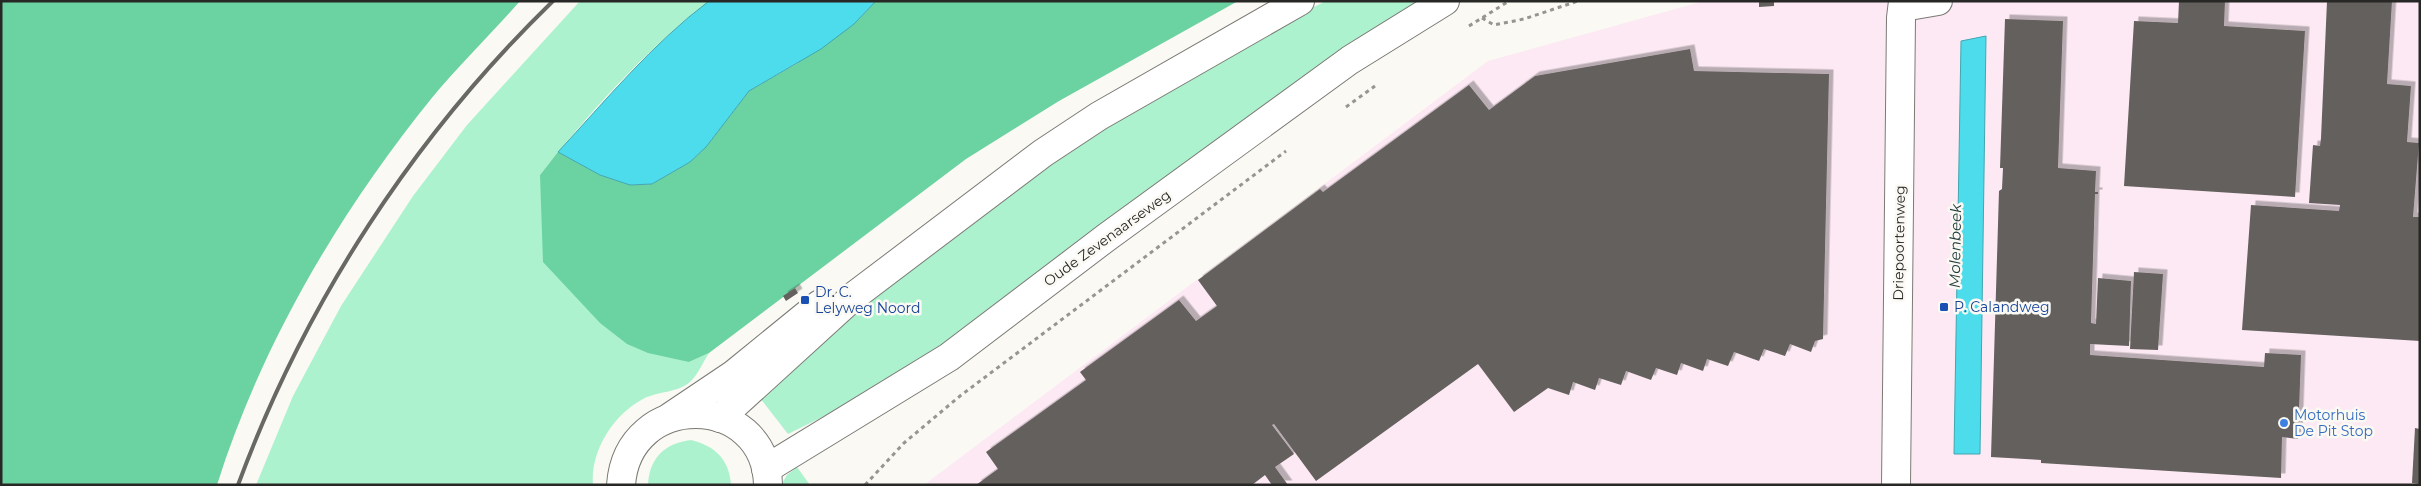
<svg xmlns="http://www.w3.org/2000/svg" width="2421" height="486" font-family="Montserrat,sans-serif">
  <defs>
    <filter id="shadow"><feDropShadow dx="4.5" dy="-4.5" stdDeviation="0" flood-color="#0004"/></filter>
  </defs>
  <rect width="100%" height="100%" fill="#faf9f3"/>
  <path fill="#fce9f3" d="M1704 1H2420V485H924L1488 61Z"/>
  <g fill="#adf2ce">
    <path d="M580 1H709C646 49 589 113 540 175L689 362 709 353C703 362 698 375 690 382 677 393 658 391 643 399 614 414 590 451 593 485H256L293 396 341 306 413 196 467 125Z"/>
    <path d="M1326 1H1430L954 340 859 399 788 434 760 398 848 318 986 207 1135 105 1257 35Z"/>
    <path d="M691 440C715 446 729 459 731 485H648C649 458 665 443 691 440Z"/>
    <path d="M797 467 810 485H781L787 475Z"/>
  </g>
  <g fill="#6bd3a2">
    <path d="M1 1H520C491 34 459 65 431 99 339 213 261 345 217 485H1Z"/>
    <path d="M876 1H1238L1059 101 966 159 709 353 689 362 648 353 627 344 600 323 543 262 540 175 558 152 600 175 630 185 652 184 690 162 706 147 749 91 796 64 854 24Z"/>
  </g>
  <g fill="#4ddceb" stroke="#42a6b0">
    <path d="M709 1H876L854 24 821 49 749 91 706 147 690 162 652 184 630 185 600 175 558 152C606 100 652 44 709 1Z"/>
    <path d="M1986 36 1980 454H1954L1961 41Z"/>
  </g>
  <g fill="#64605d" filter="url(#shadow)">
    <path d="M1759 1H1774V6L1759 7Z"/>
    <path d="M2179 1H2225L2224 26 2305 31 2295 197 2124 186 2134 21 2178 23Z"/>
    <path d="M2327 1H2392L2387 84 2411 86 2407 142 2419 143 2413 217H2420V341L2242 330 2251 205 2339 211 2340 205 2309 203 2313 145 2320 146 2321 138Z"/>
    <path d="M2005 19 2063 21 2058 168 2096 171 2095 192H2098V194H2095L2091 323 2096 324 2098 278 2131 281 2129 346 2090 344V355L2264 367 2265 353 2301 355 2298 439 2282 437 2281 478 2041 463V460L1991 457 1999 191 2002 189 2003 168H2000Z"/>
    <path d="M1690 49 1694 71 1829 74 1823 339 1815 341 1811 352 1790 344 1785 356 1764 349 1759 361 1734 352 1728 366 1707 359 1703 371 1681 363 1677 375 1656 368 1651 380 1626 371 1621 385 1599 378 1595 390 1573 382 1569 395 1548 388 1514 412 1478 364 1316 481 1274 424 1272 425 1294 454 1275 467 1288 485H1272L1265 475 1252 485H976L998 469 986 452 1086 380 1080 372 1179 300 1196 321 1217 306 1198 280 1320 189 1323 192 1469 85 1489 110 1535 76Z"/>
    <path d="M2134 272 2163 274 2158 350 2130 349Z"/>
    <path d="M795 288 798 293 786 301 783 296Z"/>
    <path d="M2415 428 2420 429V484L2412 483Z"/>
  </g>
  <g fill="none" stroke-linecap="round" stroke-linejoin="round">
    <defs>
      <g id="minor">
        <path d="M1903 7 1938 1"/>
        <path d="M670 417 734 374 820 304"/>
        <path d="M720 418 854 296 1043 153 1099 116 1300 1"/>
        <path d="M766 469 949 357 1107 237 1350 60 1445 1"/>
        <path d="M621 485C628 389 766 392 768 485"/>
        <path d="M1896 485 1901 18 1903 1"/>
      </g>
    </defs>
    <use href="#minor" stroke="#7b7a75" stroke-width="30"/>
    <g stroke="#969591" stroke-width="3" stroke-dasharray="4 4" stroke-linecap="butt">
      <path d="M1482 18 1494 25 1524 19 1578 1"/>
      <path d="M1469 26 1509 1"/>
      <path d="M1346 107 1375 86"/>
      <path d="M865 485 904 443 960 396 1286 151"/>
    </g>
    <use href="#minor" stroke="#fff" stroke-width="28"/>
    <path stroke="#686864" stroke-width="4" d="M238 485C305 303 414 136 553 1"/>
  </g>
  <g fill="#1a4fb4" stroke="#faf9f3" stroke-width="2">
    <rect x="800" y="295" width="10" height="10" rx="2.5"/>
    <rect x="1939" y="302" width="10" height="10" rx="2.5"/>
  </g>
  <circle fill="#3f7fe0" stroke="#faf9f3" stroke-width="2" cx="2284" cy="423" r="5"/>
  <g text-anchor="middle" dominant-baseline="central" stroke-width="5" stroke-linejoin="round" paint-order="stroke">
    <g font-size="14" fill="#272725" stroke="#faf9f3">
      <text transform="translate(1107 238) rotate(-36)">Oude Zevenaarseweg</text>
      <text transform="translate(1899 243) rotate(-89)">Driepoortenweg</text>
    </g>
    <g font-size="14" fill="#164399" stroke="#faf9f3" text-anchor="start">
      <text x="815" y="292">Dr. C.<tspan x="815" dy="16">Lelyweg Noord</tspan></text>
      <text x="1954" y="307">P. Calandweg</text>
    </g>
    <g font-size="14" fill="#366cbe" stroke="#faf9f3" text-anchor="start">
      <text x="2294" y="415">Motorhuis<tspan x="2294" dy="16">De Pit Stop</tspan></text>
    </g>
    <g font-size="15" font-style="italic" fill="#21393c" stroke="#faf9f3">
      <text transform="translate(1955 246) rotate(-89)">Molenbeek</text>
    </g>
  </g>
  <rect width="2421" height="486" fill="none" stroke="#272725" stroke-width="5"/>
</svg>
